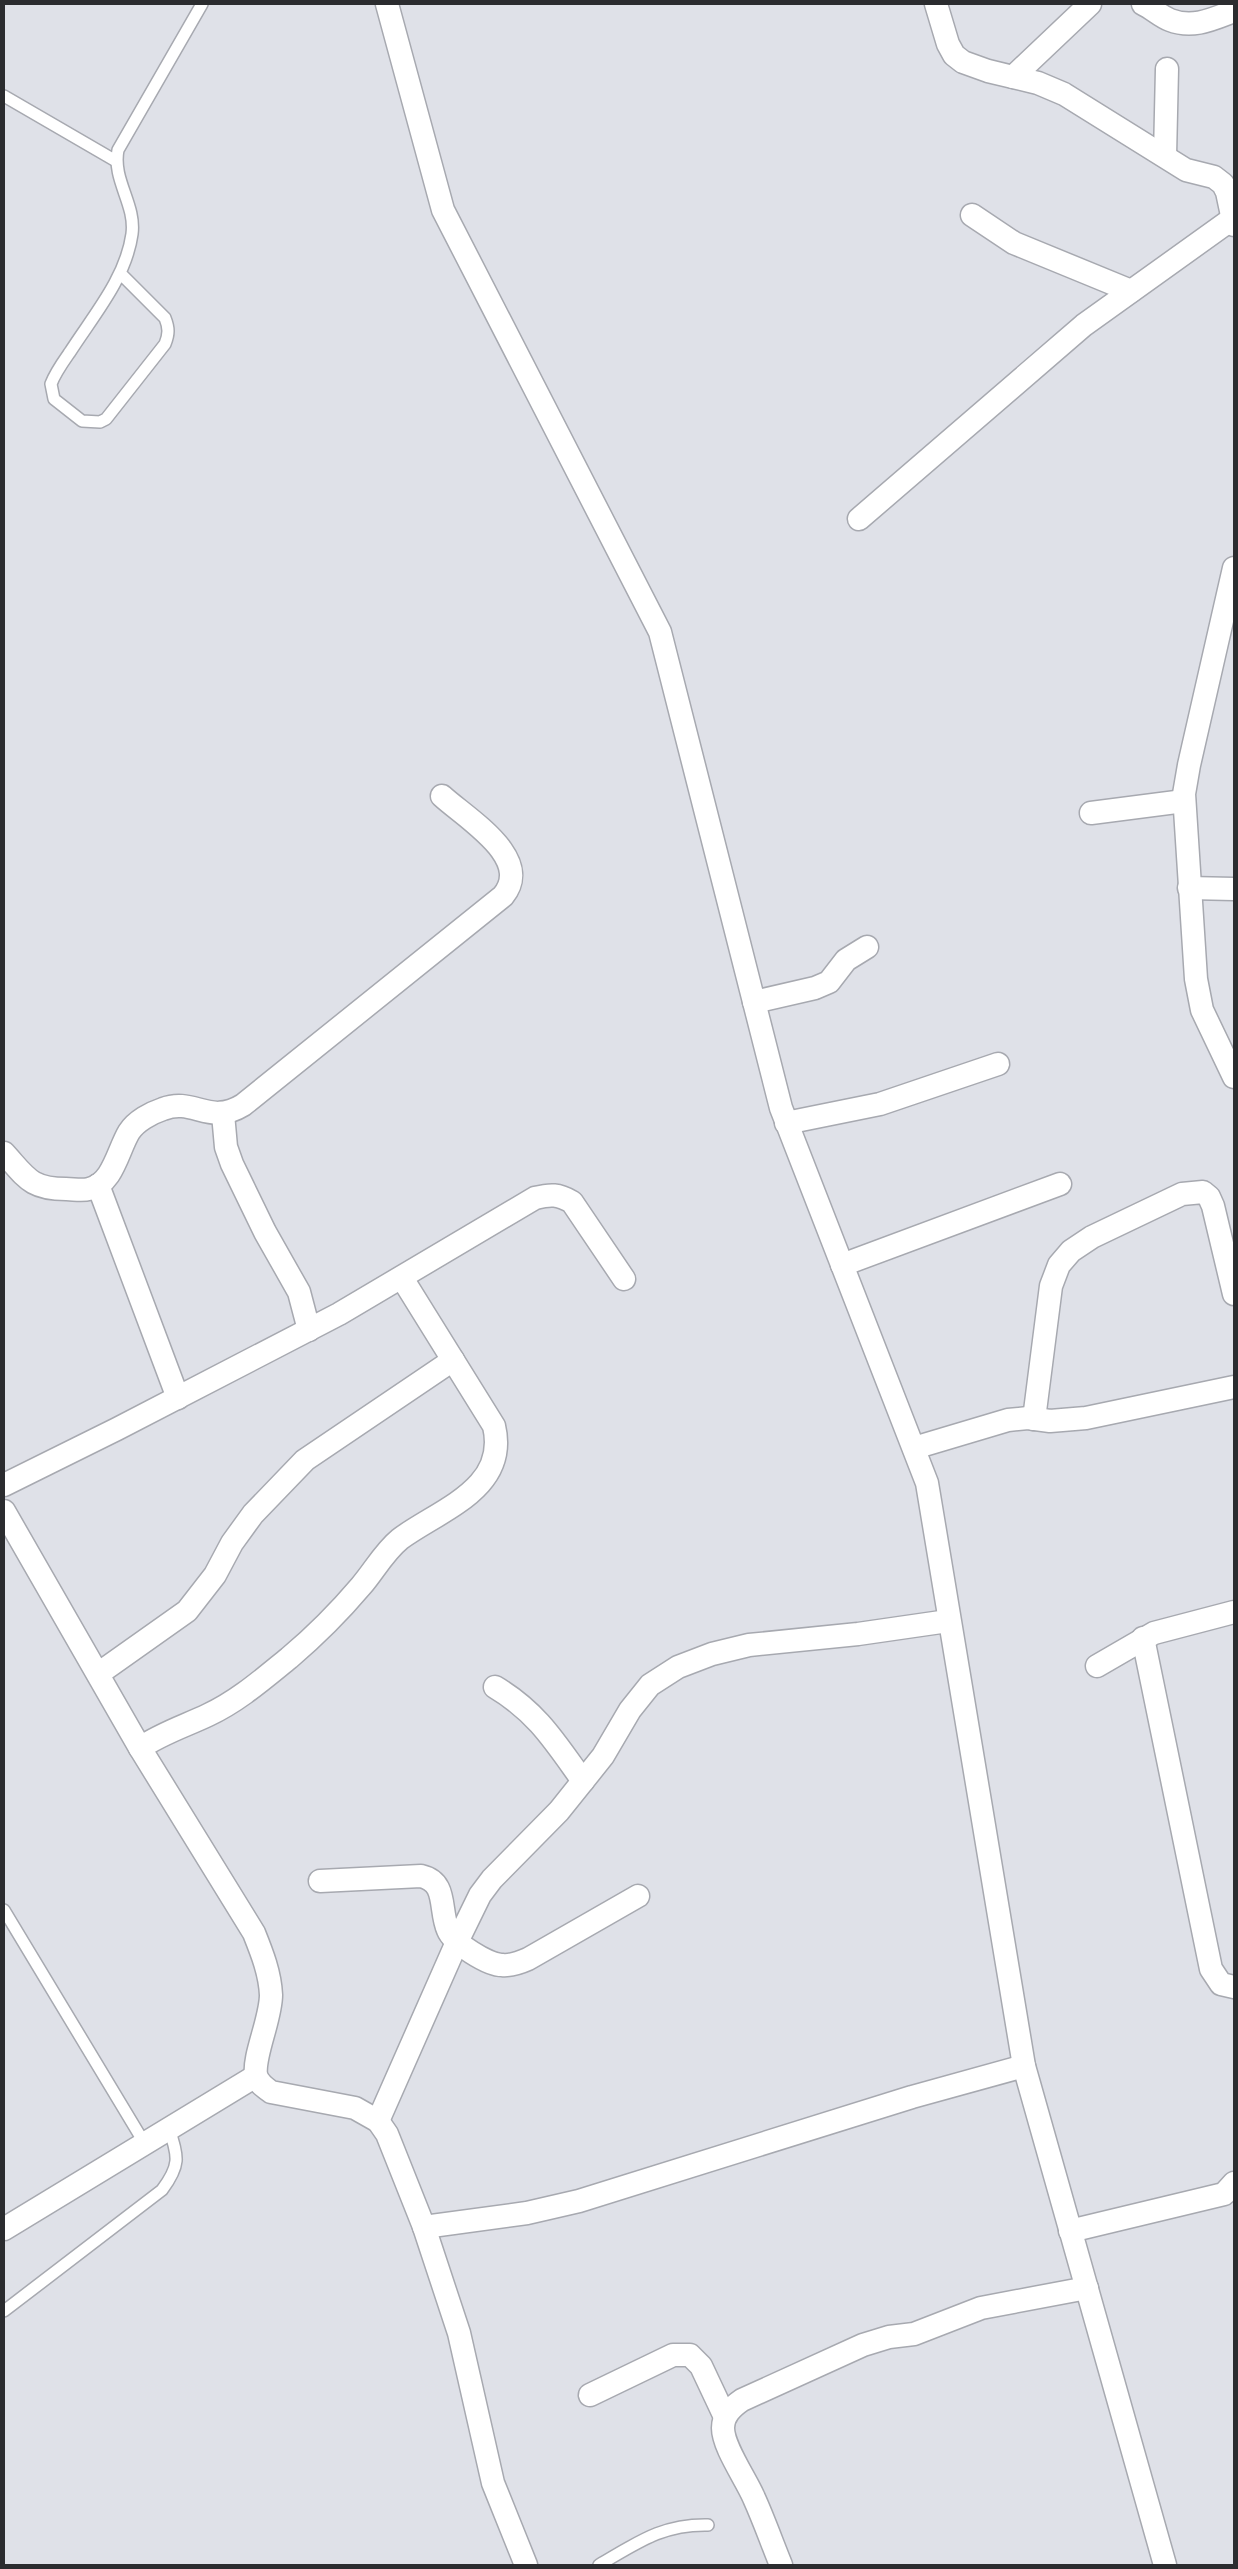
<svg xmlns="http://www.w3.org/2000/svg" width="1238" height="2569" font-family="Arial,sans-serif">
  <rect width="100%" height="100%" fill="#dfe1e8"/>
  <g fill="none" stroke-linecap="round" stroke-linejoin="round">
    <defs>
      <g id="service">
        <path d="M4 96 116 161"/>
        <path d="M120 273 165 318C169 328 169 334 165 344L106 419 100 422 82 421 54 399 51 384C55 373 63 362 70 352 93 316 126 278 132 234 136 204 112 180 118 150L202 4"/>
        <path d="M4 1910 145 2144"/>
        <path d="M4 2311 162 2190C180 2166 179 2157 169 2129"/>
        <path d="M599 2565C637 2543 662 2524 708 2525"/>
      </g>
      <g id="minor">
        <path d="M387 4 443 210 660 632 781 1108 927 1483 1024 2066 1165 2565"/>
        <path d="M936 4 948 44 954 55 963 62 988 71 1038 83 1064 94 1186 170 1214 177 1223 184 1227 192 1234 225"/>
        <path d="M1143 4C1152 8 1160 16 1170 20 1193 29 1213 19 1234 11"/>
        <path d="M1013 77 1090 4"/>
        <path d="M1165 156 1167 69"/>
        <path d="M972 215 1014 243 1131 291"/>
        <path d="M859 519 1084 325 1232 219"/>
        <path d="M1234 568 1189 765 1184 794 1196 979 1202 1010 1234 1077"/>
        <path d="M1091 813 1184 801"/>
        <path d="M1189 888 1234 889"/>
        <path d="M754 1002 815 988 829 982 846 960 867 947"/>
        <path d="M223 1114 226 1147 232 1164 265 1232 299 1292 309 1330"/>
        <path d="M786 1123 880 1104 998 1064"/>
        <path d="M4 1153C26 1177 30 1189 66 1189 73 1189 82 1191 89 1189 113 1184 118 1150 129 1132 136 1121 151 1113 163 1109 194 1097 209 1126 243 1105L503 896C534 858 467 819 442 796"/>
        <path d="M98 1185 178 1398"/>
        <path d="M842 1265 1060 1184"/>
        <path d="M1034 1419 1051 1286 1059 1265 1071 1251 1092 1237 1182 1194 1203 1192 1209 1197 1213 1206 1234 1294"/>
        <path d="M914 1448 1008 1420 1028 1418 1050 1421 1086 1418 1234 1387"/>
        <path d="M4 1485 117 1429 339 1314 535 1198C551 1194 558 1194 572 1202L624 1279"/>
        <path d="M4 1511 140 1748 254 1933C262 1953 270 1973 271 1995 271 2019 253 2056 256 2075 258 2083 264 2087 271 2092L355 2108 378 2121 387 2134 424 2227 459 2333 493 2483 526 2565"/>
        <path d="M1143 1638 1211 1969 1221 1984 1234 1987"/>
        <path d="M1097 1666 1154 1633 1234 1612"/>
        <path d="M98 1674 187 1611 215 1575 232 1543 253 1514 305 1460 453 1360"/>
        <path d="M495 1687C537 1712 555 1742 583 1781"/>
        <path d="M140 1748C162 1733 185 1726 208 1715 238 1701 263 1679 289 1658 315 1636 339 1612 361 1586 374 1571 384 1552 400 1539 439 1510 509 1489 494 1426L402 1278"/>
        <path d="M320 1881 421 1876C448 1882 439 1910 448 1930 453 1943 488 1965 502 1965 511 1966 519 1963 528 1959L638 1896"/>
        <path d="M378 2121 457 1942 480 1895 492 1879 559 1811 603 1756 630 1710 650 1685 678 1667 712 1654 749 1645 858 1634 948 1621"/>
        <path d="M424 2227 527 2213 579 2201 912 2097 1024 2066"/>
        <path d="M4 2229 256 2076"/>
        <path d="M1070 2231 1224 2194 1234 2183"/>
        <path d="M590 2395 673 2355H690L701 2366 725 2417"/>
        <path d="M781 2565C772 2543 764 2520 754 2498 746 2479 723 2447 723 2428 723 2415 732 2407 742 2400L863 2345 889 2337 914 2334 981 2308 1087 2288"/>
      </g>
    </defs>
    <use href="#service" stroke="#a7a9b0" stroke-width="14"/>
    <use href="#minor" stroke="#a7a9b0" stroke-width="25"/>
    <use href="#service" stroke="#fff" stroke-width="11"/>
    <use href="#minor" stroke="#fff" stroke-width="22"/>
  </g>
  <rect width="1238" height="2569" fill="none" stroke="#2b2c2f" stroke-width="10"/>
</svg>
